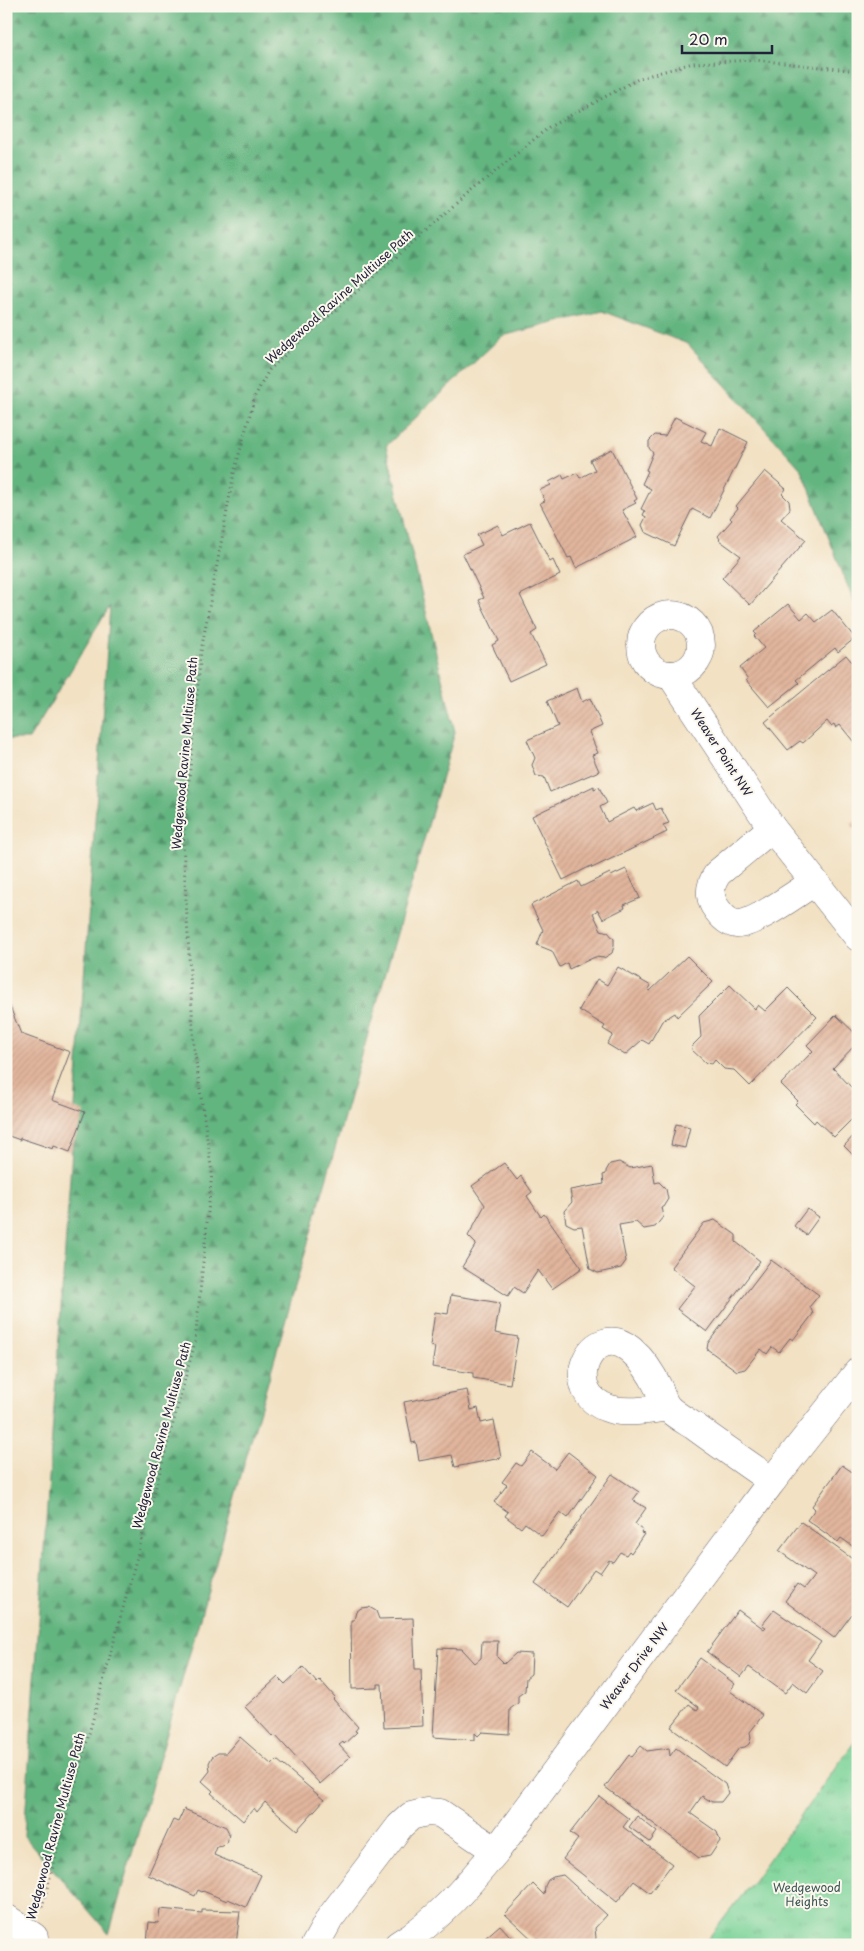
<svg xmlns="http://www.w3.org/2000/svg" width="864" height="1951" font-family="'Playpen Sans',sans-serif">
  <defs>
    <pattern id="forest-firs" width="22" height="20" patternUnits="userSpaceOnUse" patternTransform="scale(1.25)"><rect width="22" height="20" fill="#63b580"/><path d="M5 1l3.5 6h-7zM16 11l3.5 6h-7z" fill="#51936a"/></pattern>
    <pattern id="park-tufts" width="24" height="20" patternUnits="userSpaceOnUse" patternTransform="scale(1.25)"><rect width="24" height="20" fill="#7ad398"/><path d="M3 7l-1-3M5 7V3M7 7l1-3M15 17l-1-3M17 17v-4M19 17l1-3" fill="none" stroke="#69b584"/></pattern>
    <pattern id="building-hatch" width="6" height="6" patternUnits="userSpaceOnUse" patternTransform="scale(1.25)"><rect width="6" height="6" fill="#e2b69d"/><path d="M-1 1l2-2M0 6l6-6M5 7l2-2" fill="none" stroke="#c29c88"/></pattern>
  </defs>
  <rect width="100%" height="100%" fill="#fbf7ec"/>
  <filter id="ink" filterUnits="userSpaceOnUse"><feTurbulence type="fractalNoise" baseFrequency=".02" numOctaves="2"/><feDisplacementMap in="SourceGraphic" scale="10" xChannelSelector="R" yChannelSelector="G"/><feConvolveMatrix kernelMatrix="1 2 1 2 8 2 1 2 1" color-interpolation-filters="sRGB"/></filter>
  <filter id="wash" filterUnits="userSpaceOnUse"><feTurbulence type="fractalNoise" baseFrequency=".0096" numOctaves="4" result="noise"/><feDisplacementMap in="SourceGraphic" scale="20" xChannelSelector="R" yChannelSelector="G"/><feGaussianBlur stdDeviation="1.12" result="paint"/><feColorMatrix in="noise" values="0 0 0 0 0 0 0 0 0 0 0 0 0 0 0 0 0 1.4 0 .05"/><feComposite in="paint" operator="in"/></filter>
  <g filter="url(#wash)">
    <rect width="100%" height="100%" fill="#f2e1c3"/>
    <path fill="url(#forest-firs)" stroke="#426c5e" d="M6 6H858V612L802 470 688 344 602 311 502 336 386 446 455 732 109 1934 24 1836 110 606 29 739H6Z"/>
    <path fill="url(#park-tufts)" stroke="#4e7a6a" d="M858 1737V1945H703L751 1884Z"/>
    <g id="blocks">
      <g fill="url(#building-hatch)">
        <path d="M675 417 706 432 701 441 712 446 720 428 748 442 710 518 692 509 674 546 645 532 642 525 646 517 643 515 645 511 641 509 651 489 642 484 648 471 646 470 653 453 649 448V441L655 435 665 436Z"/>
        <path d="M612 449 637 499 634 501 636 503 622 510 637 537 576 568 571 557 568 558 540 503 545 501 540 490 551 485 549 482 562 475 564 479 577 473 580 478 595 470 590 460Z"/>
        <path d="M765 471 786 489 782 494 789 501 790 509 781 519 806 540 750 605 722 578 741 556 719 540 720 539 718 536 732 520 730 518 738 508 736 506Z"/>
        <path d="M530 522 550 562 553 560 560 575 520 595 537 630 531 634 546 664 509 681 492 645 499 641 479 600 484 598 463 554 482 545 477 535 498 525 503 535Z"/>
        <path d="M788 604 801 619 808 613 816 622 832 610 855 638 838 652 835 648 796 680 799 683 769 707 746 680 748 679 740 668 764 648 754 636 756 634 754 632Z"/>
        <path d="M846 655 858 669V747L840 725 836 728 834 724 831 726 827 721 803 743 800 741 788 750 765 722Z"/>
        <path d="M577 688 582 702 590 698 602 726 589 732 598 753 592 755 599 771 550 792 544 777 536 776 532 765 535 758 527 740 558 726 547 701Z"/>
        <path d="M594 786V789L599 787 607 803 600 807 607 822 634 808 636 811 653 803 656 810 661 808 669 823 663 825 667 832 592 868 591 866 563 880 532 816Z"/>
        <path d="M858 819V833L851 824Z"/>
        <path d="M626 869 640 898 624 905 625 908 603 919 598 910 593 913 601 930 608 932 614 939V946L612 953 604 958 595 957 569 969 567 963 560 967 552 951 537 945 543 930 531 905 578 881 581 887 610 873 611 876Z"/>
        <path d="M687 956 713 982 677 1017 675 1013 662 1021 649 1044 642 1040 625 1055 607 1044 613 1035 603 1029 605 1026 579 1010 597 979 607 985 618 967 651 986 648 990 650 991Z"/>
        <path d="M730 985 755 1009 758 1005 765 1011 788 988 817 1017 750 1086 734 1070 724 1069 715 1060 712 1064 706 1063 692 1050 693 1045 701 1037 699 1016Z"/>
        <path d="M6 997 21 1034 70 1052 52 1100 85 1112 70 1152 54 1146 53 1149 20 1138V1140L6 1135Z"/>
        <path d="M836 1015 858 1036V1042L833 1068 852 1088 854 1086 858 1090V1113L834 1137 816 1120 814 1123 795 1104 798 1101 781 1084 813 1051 807 1045Z"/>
        <path d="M676 1124 690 1127 685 1148 671 1145Z"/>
        <path d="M858 1131V1173L854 1165 857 1159 844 1146Z"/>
        <path d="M619 1162 630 1168 652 1164 655 1183 659 1182 666 1189 668 1199 663 1207H661L663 1217 655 1227 644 1229 636 1222 619 1225 626 1261 621 1268 598 1273 590 1269 582 1226 574 1227 566 1223 564 1211 572 1202 570 1190 604 1184 603 1175 606 1174V1171L610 1164Z"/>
        <path d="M504 1163 517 1180 521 1176 532 1192 527 1196 541 1217 544 1214 582 1268 552 1289 538 1270 523 1293 514 1287 508 1296 462 1267 476 1244 468 1236 485 1205 472 1186Z"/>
        <path d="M807 1209 819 1217 806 1235 794 1226Z"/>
        <path d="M715 1220 736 1235V1242L760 1261 707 1332 677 1309 695 1286 671 1267 704 1223Z"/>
        <path d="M771 1260 819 1295 810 1306 813 1314 793 1340 790 1338 779 1352 772 1347 767 1354 761 1349 745 1369 737 1371 707 1349 708 1343Z"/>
        <path d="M451 1295 500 1303 495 1333 518 1337 510 1384 473 1378V1373L432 1367 435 1347 430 1346 435 1312 448 1314Z"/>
        <path d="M467 1390 471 1410 478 1408 481 1423 494 1420 501 1458 455 1467 452 1455 419 1461 416 1442 412 1443 404 1402Z"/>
        <path d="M532 1452 555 1469 568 1452 598 1475 568 1518 560 1512 542 1536 525 1523 521 1528 505 1516 508 1512 494 1502 507 1485 502 1482 516 1463 521 1466Z"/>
        <path d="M842 1465 858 1476V1550L841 1538 838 1542 807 1520 815 1509 812 1506Z"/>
        <path d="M612 1474 639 1492 633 1500 646 1508 635 1524 643 1530 641 1533 644 1534 631 1553 629 1551 626 1555 620 1552 613 1562 609 1560 600 1573 594 1569 567 1607 535 1584Z"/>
        <path d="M801 1522 858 1563V1619L852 1614 834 1638 785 1601 797 1584 804 1589 814 1576 779 1551Z"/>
        <path d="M369 1607 376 1611 379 1619 413 1618 415 1669H421L423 1726 384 1728 382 1684H378V1688L352 1689 351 1620H354L356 1612 361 1608Z"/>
        <path d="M738 1610 764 1629 766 1627 762 1625 774 1610 821 1642 808 1660 823 1671 807 1693 793 1682 785 1693 749 1667 741 1677 707 1652Z"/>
        <path d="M482 1641H498L497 1657 504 1664 516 1653 532 1654 531 1674 526 1678 525 1691 518 1696V1703L510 1709 509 1734 482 1732 478 1736 475 1733V1740L433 1737 438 1648 462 1649 475 1663 481 1658Z"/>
        <path d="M700 1658 735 1684 730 1691 763 1715 750 1732 751 1738 749 1744 745 1747 739 1748 725 1767 671 1727 689 1704 697 1710 699 1707 676 1690Z"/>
        <path d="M303 1667 317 1683 320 1680 335 1697 333 1699 358 1727 355 1731 357 1732 344 1744 343 1742 339 1745 350 1757 320 1784 275 1735 273 1737 245 1707 278 1677 285 1684Z"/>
        <path d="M240 1737 272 1765 277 1760 324 1800 297 1830 265 1802 257 1812 254 1808 243 1821 211 1793 213 1791 202 1781 210 1771 209 1763 212 1757 218 1753H226Z"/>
        <path d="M641 1746 647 1751 669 1748 670 1756 676 1748 725 1784 728 1793 721 1802H712L702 1796 690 1813 717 1832 720 1841 710 1856 699 1858 605 1787 629 1755 632 1757Z"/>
        <path d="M599 1796 629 1819 623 1827 672 1864 650 1893 634 1881 617 1902 563 1859 578 1839 570 1833Z"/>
        <path d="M184 1809 226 1827 229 1833 228 1840 223 1846 217 1847 214 1855 261 1875 246 1907 228 1899 227 1901 203 1891 202 1892 198 1890 195 1896 148 1875 173 1820 178 1822Z"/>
        <path d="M637 1816 657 1832 650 1842 629 1827Z"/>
        <path d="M563 1875 607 1915 595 1928 596 1938 592 1945H545L538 1938 535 1942 505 1914 533 1884 544 1895 545 1886 548 1880 553 1877Z"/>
        <path d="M160 1909 202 1913V1910L240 1911 236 1945H155L147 1943 149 1922 158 1923Z"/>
        <path d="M500 1925 518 1945H477Z"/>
      </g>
    </g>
  </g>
  <g filter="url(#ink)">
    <use href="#blocks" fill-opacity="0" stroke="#6b656b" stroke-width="1"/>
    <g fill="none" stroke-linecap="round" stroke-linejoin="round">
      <defs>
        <g id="minor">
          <circle cx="671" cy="645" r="30"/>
          <path d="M671 675 772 828 858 937"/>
          <path d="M772 828 718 873C711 883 708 893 714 905 719 913 727 923 737 924 753 925 799 892 814 882"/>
          <path d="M667 1407C649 1410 628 1414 610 1409 556 1392 593 1317 631 1350 644 1361 652 1374 659 1389 661 1395 663 1402 667 1407 673 1414 686 1421 694 1426 720 1445 746 1463 772 1481"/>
          <path d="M6 1918 34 1937 32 1945"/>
          <path d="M315 1945 330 1918 400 1826 411 1816 427 1812 440 1813 496 1851"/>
          <path d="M398 1945C438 1921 467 1886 496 1851L772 1481 858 1372"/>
        </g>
      </defs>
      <use href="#minor" stroke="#6b656b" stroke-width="29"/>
      <path stroke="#6b656b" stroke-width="3" stroke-dasharray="1 4" stroke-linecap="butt" d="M42 1907 195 1342 212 1173 194 1048 183 843 201 651 234 473 255 396 269 370 290 350 469 193 549 127 640 78 693 63 756 60 858 71"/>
      <use href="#minor" stroke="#fff" stroke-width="28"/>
    </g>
  </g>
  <g text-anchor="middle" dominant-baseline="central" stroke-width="4" stroke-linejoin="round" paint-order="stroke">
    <g font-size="12" fill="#22223b" stroke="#fbf7ec">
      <text transform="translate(339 296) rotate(-42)">Wedgewood Ravine Multiuse Path</text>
      <text transform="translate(722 752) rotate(57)">Weaver Point NW</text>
      <text transform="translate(184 753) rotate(-85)">Wedgewood Ravine Multiuse Path</text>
      <text transform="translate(161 1435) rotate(-75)">Wedgewood Ravine Multiuse Path</text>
      <text transform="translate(634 1666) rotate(-53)">Weaver Drive NW</text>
      <text transform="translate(55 1826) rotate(-75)">Wedgewood Ravine Multiuse Path</text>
    </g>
    <g font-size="12" fill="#3c5757" stroke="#fbf7ec">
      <text x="807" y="1887">Wedgewood<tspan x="807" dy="14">Heights</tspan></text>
    </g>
  </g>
  <rect width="864" height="1951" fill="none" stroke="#fbf7ec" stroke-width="25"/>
  <path d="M682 45v8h90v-8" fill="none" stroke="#22223b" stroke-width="2.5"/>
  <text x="689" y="45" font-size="15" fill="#22223b" stroke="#fbf7ec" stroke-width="4" paint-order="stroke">20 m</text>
</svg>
